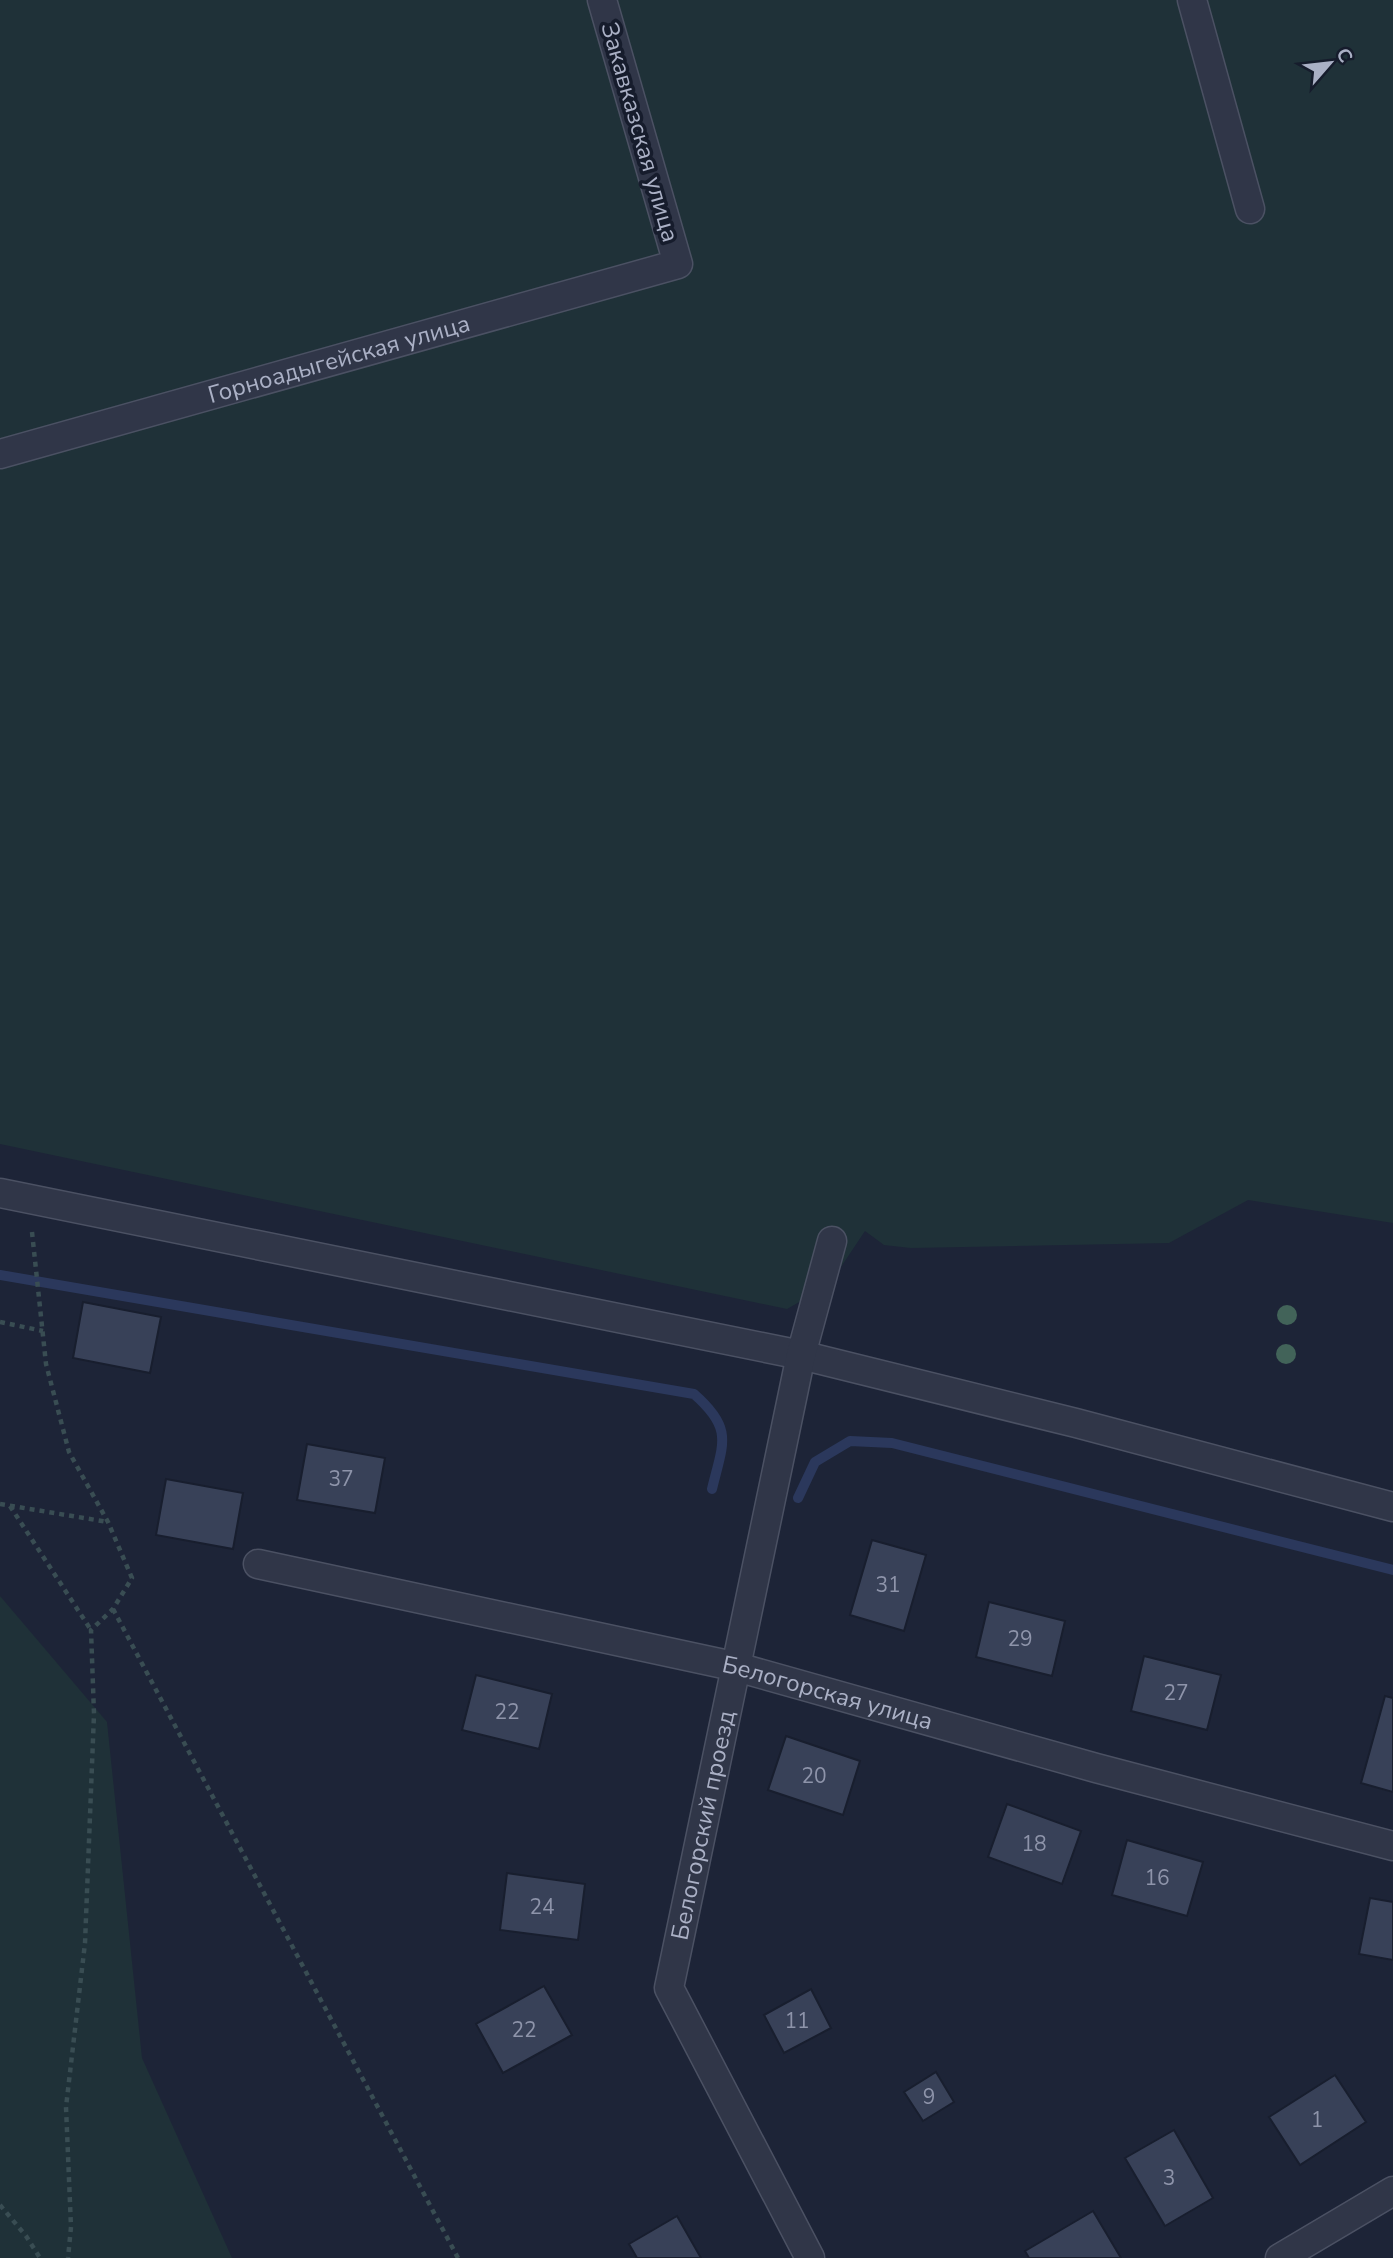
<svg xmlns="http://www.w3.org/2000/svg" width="1393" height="2258" font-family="'Nunito Sans',sans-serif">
  <rect width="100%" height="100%" fill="#1d2437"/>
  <g fill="#1f3138">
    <path d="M0 0H1393V1223L1248 1200 1169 1243 911 1248 884 1245 865 1231 829 1285 787 1309 0 1144Z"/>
    <path d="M0 1596 107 1722 142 2058 232 2258H0Z"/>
  </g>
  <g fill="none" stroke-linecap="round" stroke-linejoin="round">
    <g stroke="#2b385c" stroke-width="10">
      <path d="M0 1275 694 1394C734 1429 723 1443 712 1489"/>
      <path d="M798 1498 815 1462 850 1441 892 1443 1393 1570"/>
    </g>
  </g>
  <g fill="#384158" stroke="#181e2e" stroke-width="2">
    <path d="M83 1302 161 1317 150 1373 73 1358Z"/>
    <path d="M307 1444 385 1458 375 1513 297 1500Z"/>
    <path d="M166 1479 243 1493 233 1549 156 1535Z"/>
    <path d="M872 1540 926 1555 904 1631 850 1615Z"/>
    <path d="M989 1602 1065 1621 1052 1676 976 1657Z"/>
    <path d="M1144 1656 1221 1675 1207 1730 1131 1711Z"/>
    <path d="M476 1675 552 1694 539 1749 462 1730Z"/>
    <path d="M1385 1696 1393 1698V1792L1361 1783Z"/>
    <path d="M786 1736 860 1761 843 1815 768 1790Z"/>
    <path d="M1007 1804 1081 1831 1062 1884 988 1857Z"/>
    <path d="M1127 1840 1203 1862 1187 1916 1112 1895Z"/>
    <path d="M507 1873 585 1884 578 1940 500 1930Z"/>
    <path d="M1370 1898 1393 1902V1960L1359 1954Z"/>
    <path d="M544 1986 572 2035 503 2073 476 2024Z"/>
    <path d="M811 1989 831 2028 784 2053 764 2015Z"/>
    <path d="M936 2072 954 2102 923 2121 904 2092Z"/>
    <path d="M1335 2075 1366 2122 1300 2165 1269 2117Z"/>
    <path d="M1174 2130 1213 2198 1165 2226 1125 2158Z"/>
    <path d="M1093 2211 1121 2258H1029L1025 2251Z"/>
    <path d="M677 2216 701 2258H637L629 2244Z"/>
  </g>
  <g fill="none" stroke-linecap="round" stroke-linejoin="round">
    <defs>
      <g id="minor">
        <path d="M1192 0 1250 209"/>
        <path id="s1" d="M0 454 678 264 602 0"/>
        <path d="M0 1193 801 1355 1076 1423 1393 1507"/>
        <path id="s2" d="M258 1564 733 1666 1096 1768 1393 1846"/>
        <path id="s3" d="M810 2258 669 1988 801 1355 832 1241"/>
        <path d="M1280 2258 1393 2191"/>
      </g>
    </defs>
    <use href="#minor" stroke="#4b5163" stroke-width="31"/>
    <g stroke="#394d53" stroke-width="4.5" stroke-dasharray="5 5" stroke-linecap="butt">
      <path d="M32 1232 46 1364 69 1452 108 1522 132 1578 113 1609 91 1630 94 1714 85 1943 66 2107 71 2227 68 2258"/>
      <path d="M0 1322 43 1331"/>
      <path d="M0 1504 108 1522"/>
      <path d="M10 1506 91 1630"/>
      <path d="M113 1609 458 2258"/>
      <path d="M0 2205 26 2236 40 2258"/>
    </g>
    <use href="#minor" stroke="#303648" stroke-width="28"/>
  </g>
  <g fill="#426359">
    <circle cx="1287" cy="1315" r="10"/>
    <circle cx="1286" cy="1354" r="10"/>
  </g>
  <g text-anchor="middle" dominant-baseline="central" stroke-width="7" stroke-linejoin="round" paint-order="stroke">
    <g font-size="21" fill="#8e94aa">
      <text x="341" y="1479">37</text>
      <text x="888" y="1585">31</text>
      <text x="1020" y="1639">29</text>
      <text x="1176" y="1693">27</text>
      <text x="507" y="1712">22</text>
      <text x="814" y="1776">20</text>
      <text x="1034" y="1844">18</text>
      <text x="1157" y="1878">16</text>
      <text x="542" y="1907">24</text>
      <text x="797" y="2021">11</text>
      <text x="524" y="2030">22</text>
      <text x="929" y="2097">9</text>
      <text x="1317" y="2120">1</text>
      <text x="1169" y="2178">3</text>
    </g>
    <g font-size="24" fill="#aab0c5" stroke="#161c2c">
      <text transform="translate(640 132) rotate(74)">Закавказская улица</text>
      <text stroke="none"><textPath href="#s1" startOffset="352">Горноадыгейская улица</textPath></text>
      <text stroke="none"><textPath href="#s2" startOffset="584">Белогорская улица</textPath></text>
      <text stroke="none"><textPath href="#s3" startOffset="471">Белогорский проезд</textPath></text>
    </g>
  </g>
  <g transform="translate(1330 63) rotate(62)" stroke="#161c2c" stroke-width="5" paint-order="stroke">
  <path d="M0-5L12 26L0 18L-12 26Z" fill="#aab0c5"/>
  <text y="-10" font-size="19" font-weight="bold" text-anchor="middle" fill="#aab0c5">С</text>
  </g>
</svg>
